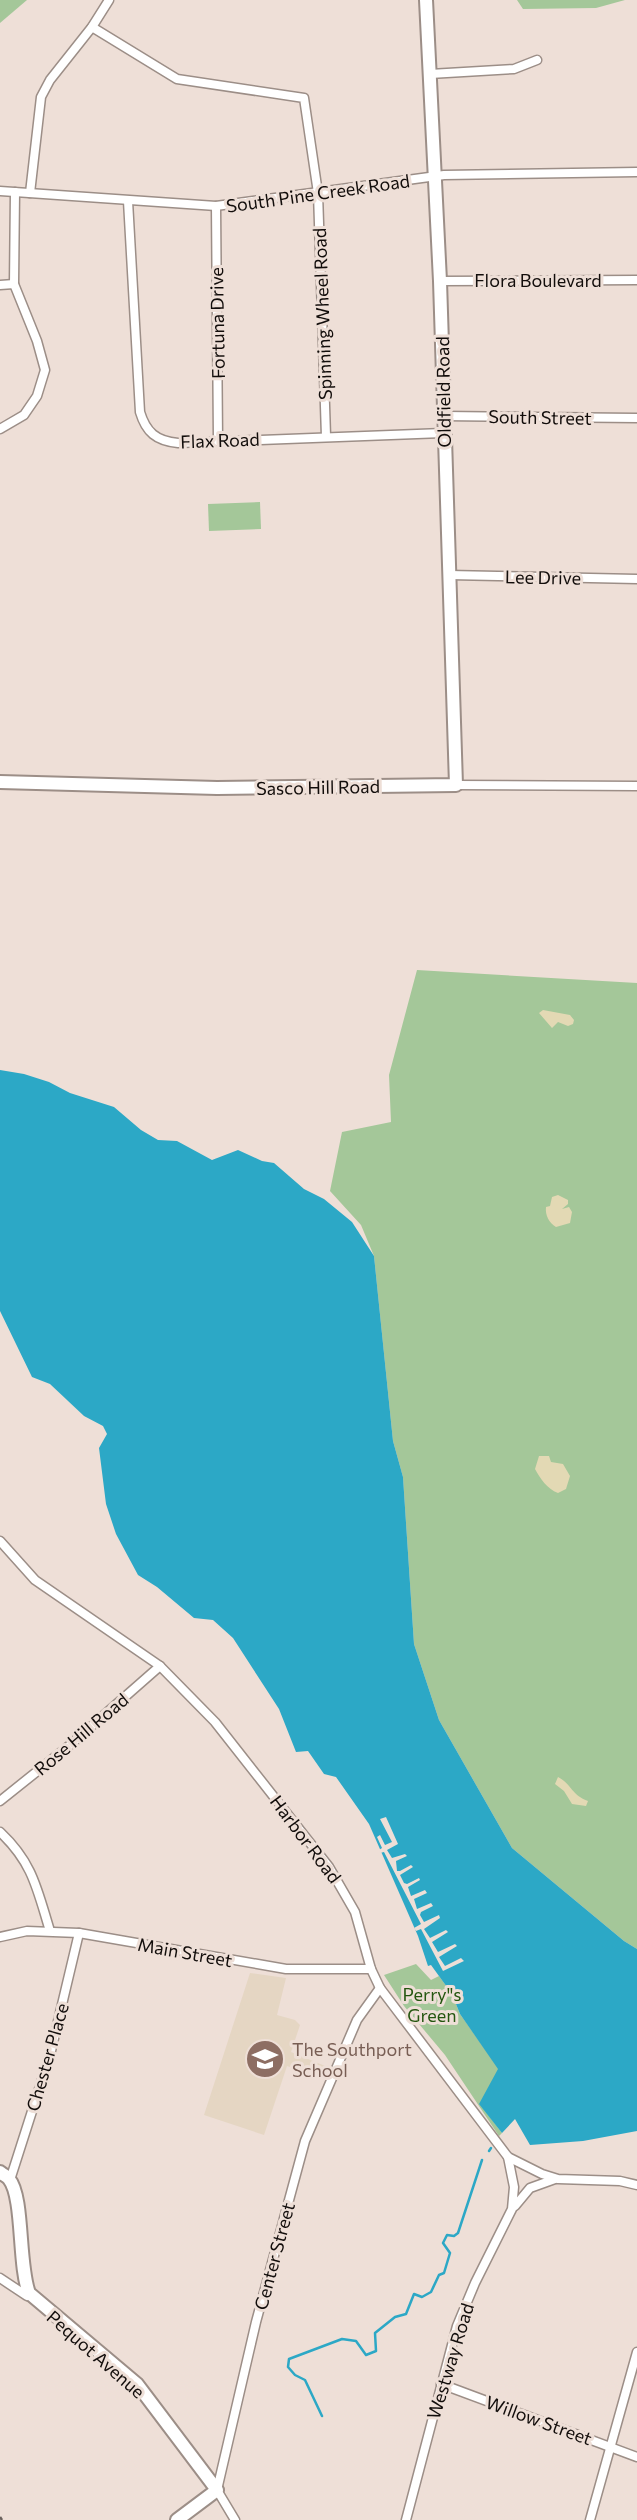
<svg xmlns="http://www.w3.org/2000/svg" width="637" height="2520" font-family="Commissioner,sans-serif">
  <rect width="100%" height="100%" fill="#eedfd7"/>
  <path fill="#e5d6c3" d="M250 1973 286 1978 277 2015 295 2020 300 2025 291 2052 330 2068 325 2079 287 2066 264 2135 204 2115Z"/>
  <g fill="#a4c799">
    <path d="M0 0H27L0 23Z"/>
    <path d="M517 0H625L596 8 523 9Z"/>
    <path d="M260 502 261 529 209 531 208 504Z"/>
    <path d="M417 970 637 983V1949L624 1941 512 1848 439 1720 414 1644 403 1477 393 1441 374 1256 361 1225 330 1191 342 1132 391 1122 389 1075Z"/>
    <path d="M416 1964 431 1980 439 1976 452 1994 460 2014 499 2069 480 2104 502 2133 499 2136 445 2055 404 2006 384 1975Z"/>
  </g>
  <g fill="#e3d9b4">
    <path d="M543 1010 570 1015 574 1020 573 1024 568 1026 558 1022 552 1028 539 1013Z"/>
    <path d="M558 1195 568 1200V1204L562 1209 569 1207 572 1212 570 1223 556 1227C549 1223 545 1215 546 1207L550 1206 552 1197Z"/>
    <path d="M539 1456H549L551 1462 563 1464 570 1476 566 1489 558 1493C547 1489 540 1478 535 1469Z"/>
    <path d="M558 1777C573 1785 570 1794 588 1801L586 1806 572 1804 564 1791 555 1784Z"/>
  </g>
  <path fill="#2ca8c6" d="M0 1070 24 1074 49 1082 70 1093 114 1107 141 1130 158 1140 177 1141 212 1160 238 1150 262 1161 274 1163 304 1189 324 1199 352 1222 374 1256 393 1441 403 1477 414 1644 439 1720 512 1848 624 1941 637 1949V2131L583 2141 530 2145 515 2119 502 2133 479 2104 498 2069 460 2014 452 1994 431 1965 428 1966 418 1936 369 1824 336 1777 324 1774 308 1751 296 1752 279 1709 233 1638 213 1620 194 1618 157 1587 138 1575 116 1534 106 1504 99 1448 107 1434 103 1426 84 1416 50 1384 32 1377 0 1311Z"/>
  <path fill="#eedfd7" d="M386 1817 398 1844 387 1850 392 1858 405 1854 407 1856 396 1861 397 1871H400L411 1865 413 1867 400 1875 404 1883 407 1884 419 1878 420 1880 408 1887 411 1896 425 1890 427 1893 414 1899 417 1909 431 1903 433 1906 421 1912 420 1915 424 1922 439 1915 440 1918 424 1929 430 1938 446 1930 448 1932 432 1942 438 1952 455 1944 457 1946 439 1957 445 1966 461 1958 464 1961 443 1971 421 1929 416 1931 414 1928 421 1924 384 1852 380 1853 379 1850 382 1848 377 1837 380 1835 385 1845 392 1842 380 1819Z"/>
  <g fill="none" stroke-linecap="round" stroke-linejoin="round">
    <g stroke="#2ca8c6" stroke-width="2.5">
      <path d="M489 2151 491 2148"/>
      <path d="M322 2416 305 2380 295 2375 288 2367 289 2359 342 2339 356 2341 366 2355 376 2351 375 2333 395 2317 406 2314 414 2294 422 2297 431 2292 439 2275 444 2273 450 2253 443 2243 447 2235 454 2236 458 2233 482 2160"/>
    </g>
    <defs>
      <g id="street">
        <path d="M92 27 177 79 304 98 318 193 326 436"/>
        <path d="M430 74 514 69 537 60"/>
        <path d="M0 191 216 206 444 175 637 172"/>
        <path d="M30 193 41 97 50 80 92 27 109 0"/>
        <path d="M128 201 140 412C146 432 156 441 178 443L443 433"/>
        <path d="M216 206 218 440"/>
        <path d="M440 281 637 280"/>
        <path d="M0 285 14 284"/>
        <path d="M443 416 637 418"/>
        <path d="M0 429 24 415 37 396 45 370 37 341 14 284 15 192"/>
        <path d="M449 575 637 579"/>
        <path d="M456 785 637 786"/>
        <path d="M0 1541 35 1580 160 1666 215 1722 329 1867 355 1912 371 1969 380 1988 508 2157 542 2174 558 2179 620 2181 637 2185"/>
        <path d="M0 1801 70 1745 160 1666"/>
        <path d="M0 1832C33 1863 37 1889 50 1931"/>
        <path d="M0 1937 27 1931 79 1933 286 1969H371"/>
        <path d="M10 2180 50 2055 79 1933"/>
        <path d="M515 2206 530 2188 555 2179"/>
        <path d="M0 2278 27 2296 29 2294"/>
        <path d="M441 2384 637 2457"/>
        <path d="M235 2520 217 2490 256 2322 305 2141 357 2020 380 1988"/>
        <path d="M406 2520 457 2326 475 2283 512 2209 514 2187 508 2157"/>
        <path d="M590 2520 637 2352"/>
      </g>
      <g id="secondary">
        <path d="M0 782 217 788 456 785 440 281 426 0"/>
        <path d="M0 2172C3 2175 7 2176 9 2179 24 2197 18 2265 29 2293L137 2384 217 2490 177 2520"/>
      </g>
    </defs>
    <use href="#street" stroke="#9c8e87" stroke-width="11"/>
    <use href="#secondary" stroke="#9c8e87" stroke-width="16"/>
    <use href="#street" stroke="#fff" stroke-width="8"/>
    <use href="#secondary" stroke="#fff" stroke-width="12"/>
    <path stroke="#6a615d" stroke-width="2.5" stroke-dasharray="10 5" stroke-linecap="butt" d="M0 2517 2 2520"/>
  </g>
  <defs>
    <symbol id="school-disc" viewBox="-11 -11 22 22"><circle r="9.5" fill="#8d6e63" stroke="#eedfd7"/><path d="M0-5L7-2L0 1L-7-2ZM-4 1L0 2.5L4 1V4Q0 6-4 4Z" fill="#fff"/></symbol>
  </defs>
  <g fill-rule="evenodd">
    <use href="#school-disc" x="243" y="2037" width="44" height="44"/>
  </g>
  <g text-anchor="middle" dominant-baseline="central" stroke-width="6" stroke-linejoin="round" paint-order="stroke">
    <g font-size="18" fill="#120d0b" stroke="#eedfd7">
      <text transform="translate(318 193) rotate(-8)">South Pine Creek Road</text>
      <text x="538" y="280">Flora Boulevard</text>
      <text transform="translate(322 314) rotate(-92)">Spinning Wheel Road</text>
      <text transform="translate(217 323) rotate(-91)">Fortuna Drive</text>
      <text transform="translate(443 392) rotate(-91)">Oldfield Road</text>
      <text transform="translate(540 417) rotate(1)">South Street</text>
      <text transform="translate(220 440) rotate(-2)">Flax Road</text>
      <text transform="translate(543 577) rotate(1)">Lee Drive</text>
      <text transform="translate(318 787) rotate(-1)">Sasco Hill Road</text>
      <text transform="translate(81 1734) rotate(-40)">Rose Hill Road</text>
      <text transform="translate(306 1839) rotate(53)">Harbor Road</text>
      <text transform="translate(185 1952) rotate(10)">Main Street</text>
      <text transform="translate(47 2057) rotate(-74)">Chester Place</text>
      <text transform="translate(274 2256) rotate(-75)">Center Street</text>
      <text transform="translate(96 2354) rotate(41)">Pequot Avenue</text>
      <text transform="translate(450 2361) rotate(-73)">Westway Road</text>
      <text transform="translate(539 2420) rotate(20)">Willow Street</text>
    </g>
    <g font-size="18" fill="#24560f" stroke="#eedfd7">
      <text x="432" y="1994">Perry"s<tspan x="432" dy="21">Green</tspan></text>
    </g>
    <g font-size="18" fill="#785e54" stroke="#eedfd7" text-anchor="start">
      <text x="292" y="2049">The Southport<tspan x="292" dy="21">School</tspan></text>
    </g>
  </g>
</svg>
